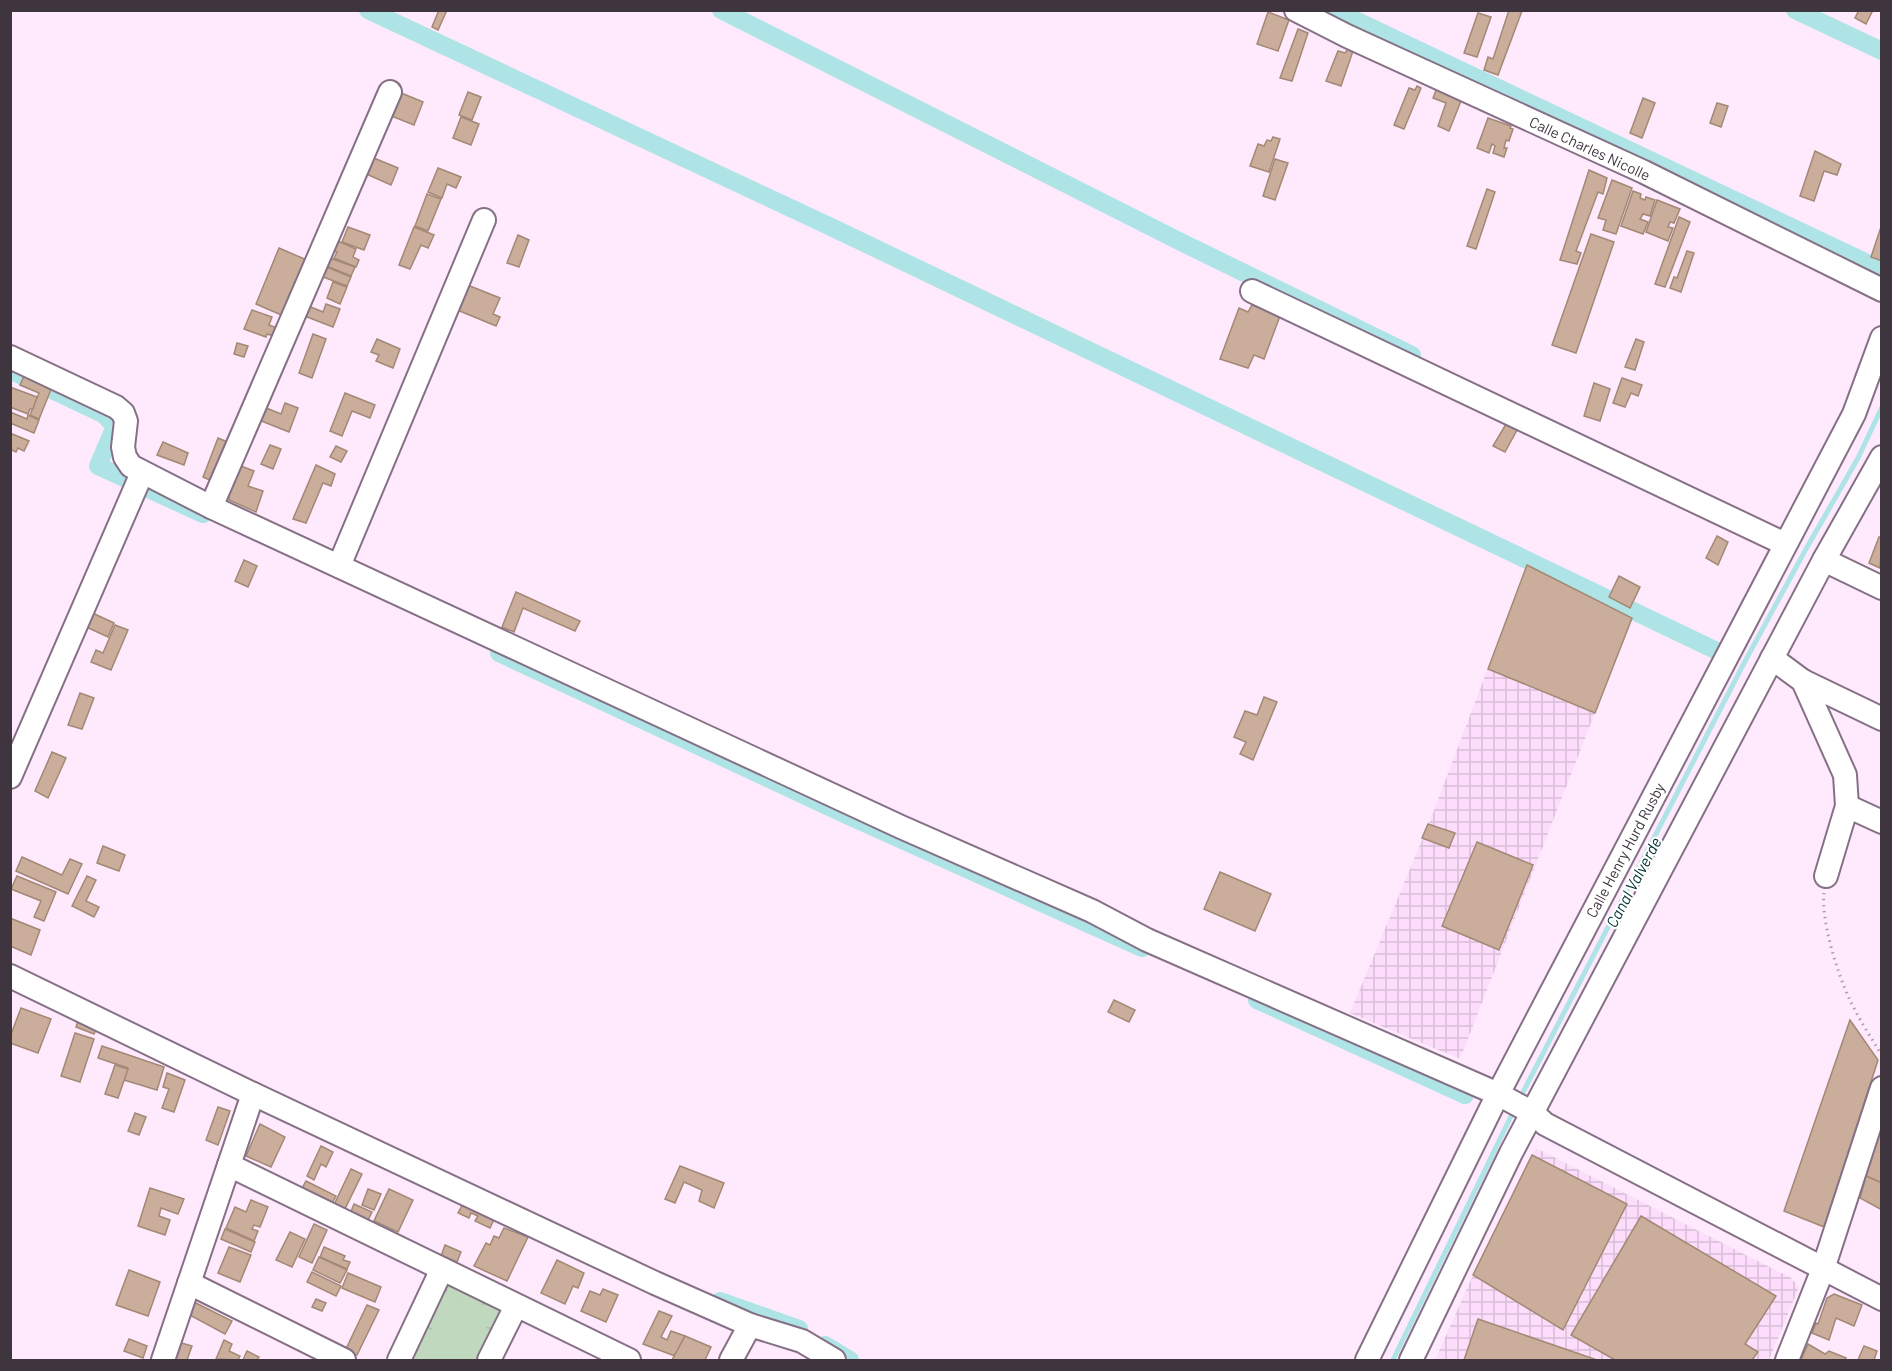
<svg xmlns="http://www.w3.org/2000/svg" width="1892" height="1371" font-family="Barlow,sans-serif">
  <defs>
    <pattern id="industrial-grid" width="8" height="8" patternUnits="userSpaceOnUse" patternTransform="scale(1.5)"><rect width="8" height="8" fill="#fcddfb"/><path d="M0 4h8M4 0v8" fill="none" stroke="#d9bed8"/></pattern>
    <pattern id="park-crowns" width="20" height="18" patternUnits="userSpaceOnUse" patternTransform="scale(1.5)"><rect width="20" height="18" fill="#c0d9be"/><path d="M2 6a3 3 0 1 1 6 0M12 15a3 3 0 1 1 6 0" fill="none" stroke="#a6bba4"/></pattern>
  </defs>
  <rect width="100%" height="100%" fill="#fee9fd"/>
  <g fill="url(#industrial-grid)">
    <path d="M1527 565 1632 618 1460 1059 1350 1013 1430 821Z"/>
    <path d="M1536 1148 1791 1278 1799 1287 1769 1360H1435L1473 1275Z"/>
  </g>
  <path fill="url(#park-crowns)" d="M445 1283 505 1309 480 1360H409Z"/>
  <path fill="#c0d9be" d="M448 1295 492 1316 471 1360H417Z"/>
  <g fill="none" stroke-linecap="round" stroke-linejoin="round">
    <g stroke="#afe4e7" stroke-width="5">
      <path d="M1519 1100 1743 665 1806 549 1858 458 1882 407"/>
      <path d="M1393 1360 1515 1108"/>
    </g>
    <g stroke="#afe4e7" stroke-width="18">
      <path d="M368 10 831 227 1717 651"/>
      <path d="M721 10 1183 243 1412 355"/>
      <path d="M1334 10 1882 270"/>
      <path d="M1795 10 1882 51"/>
      <path d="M10 370 103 414 115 426 98 466 203 514"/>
      <path d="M499 653 840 812 1142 948"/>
      <path d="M1257 1000 1465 1095"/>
      <path d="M720 1301 799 1329"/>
      <path d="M825 1345 850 1360"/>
    </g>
  </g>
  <g fill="#caae9b" stroke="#a38875" stroke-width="1.5">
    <path d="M439 10H447L438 30 432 27Z"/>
    <path d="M1509 10 1522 11 1498 75 1484 70 1488 57 1493 59Z"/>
    <path d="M1859 10H1873L1866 24 1855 18Z"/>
    <path d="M1268 12 1289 20 1278 51 1257 44Z"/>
    <path d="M1478 13 1491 17 1477 57 1464 53Z"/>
    <path d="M1298 29 1308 33 1292 81 1280 78Z"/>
    <path d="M1348 49 1353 51 1341 86 1326 81 1338 51 1345 53Z"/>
    <path d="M1438 85 1463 96 1449 131 1438 126 1446 103 1433 98Z"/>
    <path d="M1417 86 1421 88 1404 129 1394 125 1409 88 1415 90Z"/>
    <path d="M394 90 423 102 414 125 384 113Z"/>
    <path d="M468 92 481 97 472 120 459 115Z"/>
    <path d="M1643 98 1655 103 1642 138 1630 133Z"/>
    <path d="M1717 103 1728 106 1721 127 1710 123Z"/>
    <path d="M461 117 479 124 471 145 453 138Z"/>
    <path d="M1488 118 1511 126 1510 128 1513 129 1509 141 1506 140 1504 148H1507L1504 157 1493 153 1495 146 1492 144 1489 153 1477 148Z"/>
    <path d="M1273 137 1280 139 1269 172 1250 166 1258 144 1264 146 1267 140 1271 141Z"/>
    <path d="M1815 151 1841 164 1837 175 1824 171 1814 201 1800 196Z"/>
    <path d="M369 156 398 168 391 185 362 172Z"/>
    <path d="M1275 159 1288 163 1275 200 1263 196Z"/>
    <path d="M438 168 461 177 456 188 447 184 442 198 428 192Z"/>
    <path d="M1589 170 1607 178 1603 194 1598 192 1576 251 1581 253 1577 264 1560 260Z"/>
    <path d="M1612 180 1632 188 1616 234 1603 230 1606 220 1598 218Z"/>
    <path d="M1487 189 1495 192 1476 249 1467 246Z"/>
    <path d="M1633 191 1641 194 1640 198 1645 200 1646 197 1655 200 1650 216 1643 214 1640 219 1648 222 1643 234 1621 226Z"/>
    <path d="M427 194 441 199 428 231 415 226Z"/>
    <path d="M1657 200 1680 209 1674 223 1670 222 1668 227 1673 228 1668 241 1646 232Z"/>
    <path d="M1679 217 1690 222 1665 287 1655 284Z"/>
    <path d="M1882 224V261L1871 257Z"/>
    <path d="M348 227 370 235 364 250 342 242Z"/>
    <path d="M414 227 434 235 428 248 421 245 410 269 399 265Z"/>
    <path d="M1591 234 1614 242 1576 353 1552 345Z"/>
    <path d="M518 235 529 240 519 267 507 263Z"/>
    <path d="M338 241 356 249 353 257 359 260 356 267 334 258 337 252 334 251Z"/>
    <path d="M279 248 309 261 286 317 256 304Z"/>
    <path d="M1687 251 1694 253 1681 292 1670 288 1674 277 1677 278Z"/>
    <path d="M327 257 355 267 351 276 324 265Z"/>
    <path d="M322 265 351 277 347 286 318 275Z"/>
    <path d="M333 282 347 287 340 304 327 298Z"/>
    <path d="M465 284 500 298 493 314 500 317 496 326 455 309Z"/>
    <path d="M326 304 340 309 333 327 302 315 306 305 323 312Z"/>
    <path d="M1252 305 1280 316 1264 359 1254 355 1248 368 1220 359 1239 308 1248 312Z"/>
    <path d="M252 310 272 317 269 325 277 328 274 336 267 334 266 337 244 329Z"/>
    <path d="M313 334 326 339 312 378 299 373Z"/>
    <path d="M377 339 400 349 393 368 376 361 379 355 371 352Z"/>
    <path d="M1636 339 1644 342 1635 370 1625 367Z"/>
    <path d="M237 343 248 346 244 357 234 354Z"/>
    <path d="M24 376 52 387 39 419 30 415 39 393 20 385Z"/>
    <path d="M1622 378 1642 385 1638 396 1631 393 1625 407 1613 403Z"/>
    <path d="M1594 383 1610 389 1600 421 1584 416Z"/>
    <path d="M10 387 37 397 33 409H30L28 414 10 407Z"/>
    <path d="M345 393 375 405 370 418 352 411 342 436 330 431Z"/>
    <path d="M285 403 298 408 289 432 259 420 264 407 281 414Z"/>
    <path d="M10 412 27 419 28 415 39 420 34 433 10 423Z"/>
    <path d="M1506 424 1517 430 1505 452 1493 446Z"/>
    <path d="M10 433 29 441 24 451 18 448 16 452 10 449Z"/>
    <path d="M218 438 230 443 212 481 203 477Z"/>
    <path d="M163 442 188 453 184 465 157 455Z"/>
    <path d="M270 445 281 449 273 469 261 464Z"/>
    <path d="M336 446 347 451 341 462 330 457Z"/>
    <path d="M316 465 335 474 331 486 323 483 306 523 293 519Z"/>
    <path d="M241 466 254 471 248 486 263 491 256 512 229 500V493Z"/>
    <path d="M1717 536 1728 542 1718 565 1706 558Z"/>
    <path d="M1879 537 1882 538 1880 568 1869 563Z"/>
    <path d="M244 560 257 566 248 587 235 581Z"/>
    <path d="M1527 565 1632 618 1595 713 1488 669Z"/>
    <path d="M1619 576 1640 587 1630 608 1609 597Z"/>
    <path d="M516 592 580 621 575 631 523 608 514 632 502 627Z"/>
    <path d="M88 611 114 623 108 637 82 625Z"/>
    <path d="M115 625 128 630 111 670 91 662 96 650 103 653Z"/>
    <path d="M80 693 94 698 82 729 68 725Z"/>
    <path d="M1264 697 1277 702 1253 760 1240 754 1246 742 1234 737 1245 711 1257 715Z"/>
    <path d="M52 752 66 758 48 798 35 791Z"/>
    <path d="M1428 824 1455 833 1449 848 1422 838Z"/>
    <path d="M1477 842 1533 865 1499 950 1442 926Z"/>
    <path d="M103 846 125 855 119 871 97 863Z"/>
    <path d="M22 857 62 875 70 859 82 864 68 894 16 871Z"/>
    <path d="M1220 872 1271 894 1255 931 1204 909Z"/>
    <path d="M17 876 56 892 44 921 34 917 41 901 11 889Z"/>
    <path d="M87 876 96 880 86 901 99 907 94 917 72 906Z"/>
    <path d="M10 918 40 930 31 955 10 946Z"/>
    <path d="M1114 1000 1135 1010 1129 1022 1108 1012Z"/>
    <path d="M21 1008 51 1019 38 1053 10 1043V1037Z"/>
    <path d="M80 1015 99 1023 94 1034 76 1027Z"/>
    <path d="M1850 1020 1878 1060 1824 1227 1784 1211Z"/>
    <path d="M75 1033 94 1039 80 1082 61 1076Z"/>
    <path d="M102 1046 164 1067 157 1090 124 1080 128 1068 98 1058Z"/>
    <path d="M115 1065 128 1069 118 1098 105 1094Z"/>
    <path d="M167 1073 185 1080 174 1112 162 1108 169 1089 163 1087Z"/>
    <path d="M218 1107 230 1111 218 1145 206 1140Z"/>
    <path d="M135 1113 146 1117 139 1135 128 1131Z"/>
    <path d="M260 1124 285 1137 271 1167 246 1156Z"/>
    <path d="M1882 1124V1183L1866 1176Z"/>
    <path d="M321 1146 333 1152 326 1167 321 1164 314 1180 307 1176Z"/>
    <path d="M1532 1155 1627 1204 1563 1330 1473 1275Z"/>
    <path d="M680 1166 724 1183 714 1208 699 1201 702 1190 684 1182 675 1203 665 1199Z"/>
    <path d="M351 1169 362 1174 342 1215 332 1209Z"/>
    <path d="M1866 1176 1882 1183V1210L1860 1198Z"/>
    <path d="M306 1181 336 1196 330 1207 300 1192Z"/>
    <path d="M150 1188 184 1199 178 1214 161 1208 159 1216 170 1220 165 1235 138 1226Z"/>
    <path d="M368 1189 381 1194 374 1210 362 1205Z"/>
    <path d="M389 1189 413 1200 398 1232 374 1221Z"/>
    <path d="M251 1200 268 1207 260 1227 254 1225 252 1229 258 1231 254 1241 226 1228 235 1207 246 1212Z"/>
    <path d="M464 1202 495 1217 490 1228 475 1221 478 1216 471 1213 469 1218 458 1213Z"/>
    <path d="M354 1204 372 1212 367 1222 350 1214Z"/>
    <path d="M1641 1216 1776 1296 1745 1344 1758 1352 1752 1360H1615L1571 1335Z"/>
    <path d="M314 1224 327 1230 312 1263 299 1257Z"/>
    <path d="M504 1228 528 1237 507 1281 474 1266 486 1243 490 1245 494 1236 499 1238Z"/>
    <path d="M225 1229 255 1242 251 1252 221 1239Z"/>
    <path d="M290 1232 305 1239 292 1267 276 1260Z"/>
    <path d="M445 1245 461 1252 457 1262 441 1256Z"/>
    <path d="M229 1247 251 1255 240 1282 218 1273Z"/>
    <path d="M324 1247 345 1256 343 1260 350 1262 347 1269 320 1257Z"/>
    <path d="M319 1257 347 1270 340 1283 313 1270Z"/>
    <path d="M557 1260 584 1273 578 1288 573 1286 565 1304 541 1293Z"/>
    <path d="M129 1270 160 1282 148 1316 116 1305Z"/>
    <path d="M312 1272 341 1286 336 1296 307 1282Z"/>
    <path d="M348 1273 381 1287 375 1302 342 1288Z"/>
    <path d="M603 1289 618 1295 606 1322 581 1311 590 1291 600 1295Z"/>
    <path d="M1834 1294 1862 1305 1854 1326 1836 1318 1829 1340 1812 1333 1816 1323 1818 1324 1827 1298Z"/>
    <path d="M316 1299 326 1303 322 1311 312 1307Z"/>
    <path d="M192 1301 232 1321 225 1334 186 1313Z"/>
    <path d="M367 1305 379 1310 357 1355 346 1349Z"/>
    <path d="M659 1311 672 1316 661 1337 667 1340 671 1331 685 1336 675 1356 643 1344Z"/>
    <path d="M1478 1319 1597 1360H1464Z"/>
    <path d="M685 1336 711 1347 705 1360H672Z"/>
    <path d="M129 1339 147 1346 143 1358 124 1351Z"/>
    <path d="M224 1340 232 1344 229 1351 240 1356 238 1360 216 1359Z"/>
    <path d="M178 1342 192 1346 187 1360H173Z"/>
    <path d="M1808 1344 1825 1354 1829 1351 1846 1358 1845 1360H1801Z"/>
    <path d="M1864 1346 1877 1351 1874 1360H1858Z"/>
    <path d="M247 1351 259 1357 257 1360H243Z"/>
  </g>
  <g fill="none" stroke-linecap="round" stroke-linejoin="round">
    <defs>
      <g id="minor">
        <path d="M1296 10 1347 36 1644 172 1882 290"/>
        <path d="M1252 291 1785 544"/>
        <path d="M10 357 116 407 123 413 126 421 123 447 125 457 131 466 211 507 901 827 1092 911 1147 940 1498 1094 1533 1113 1545 1124 1882 1299"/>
        <path d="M211 507 390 92"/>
        <path d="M1824 560 1882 588"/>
        <path d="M339 566 484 220"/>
        <path d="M1772 658 1803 681 1845 775 1847 806 1826 876"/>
        <path d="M1803 681 1882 719"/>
        <path d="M10 777 142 473"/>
        <path d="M1847 806 1882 822"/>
        <path d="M10 976 253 1094 655 1283 750 1325 802 1341 834 1360"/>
        <path d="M229 1165 629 1360"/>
        <path d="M189 1283 344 1360"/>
        <path d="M163 1360 253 1094"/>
        <path d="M399 1360 442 1269"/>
        <path d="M489 1360 516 1306"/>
        <path d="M731 1360 750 1325"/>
        <path d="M1367 1360 1498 1094 1854 414 1882 338"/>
        <path d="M1411 1360 1511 1153 1824 560 1882 457"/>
        <path d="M1787 1360 1823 1269 1882 1088"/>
      </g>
    </defs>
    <use href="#minor" stroke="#867086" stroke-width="26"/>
    <path stroke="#ac9cac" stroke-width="3" stroke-dasharray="1.5 4.5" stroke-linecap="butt" d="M1824 893C1821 921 1837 972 1849 998 1858 1018 1871 1037 1882 1056"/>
    <use href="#minor" stroke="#fff" stroke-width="22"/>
  </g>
  <g text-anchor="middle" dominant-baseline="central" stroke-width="4.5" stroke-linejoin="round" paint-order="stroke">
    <g font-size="15" fill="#3e353e" stroke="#fff">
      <text transform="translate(1590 148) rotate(25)">Calle Charles Nicolle</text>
      <text transform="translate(1625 850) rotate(-62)">Calle Henry Hurd Rusby</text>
    </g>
    <g font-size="16" font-style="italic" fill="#003335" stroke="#fff">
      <text transform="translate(1633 882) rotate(-62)">Canal Valverde</text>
    </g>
  </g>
  <rect width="1892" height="1371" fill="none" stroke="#3e353e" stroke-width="24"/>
</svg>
